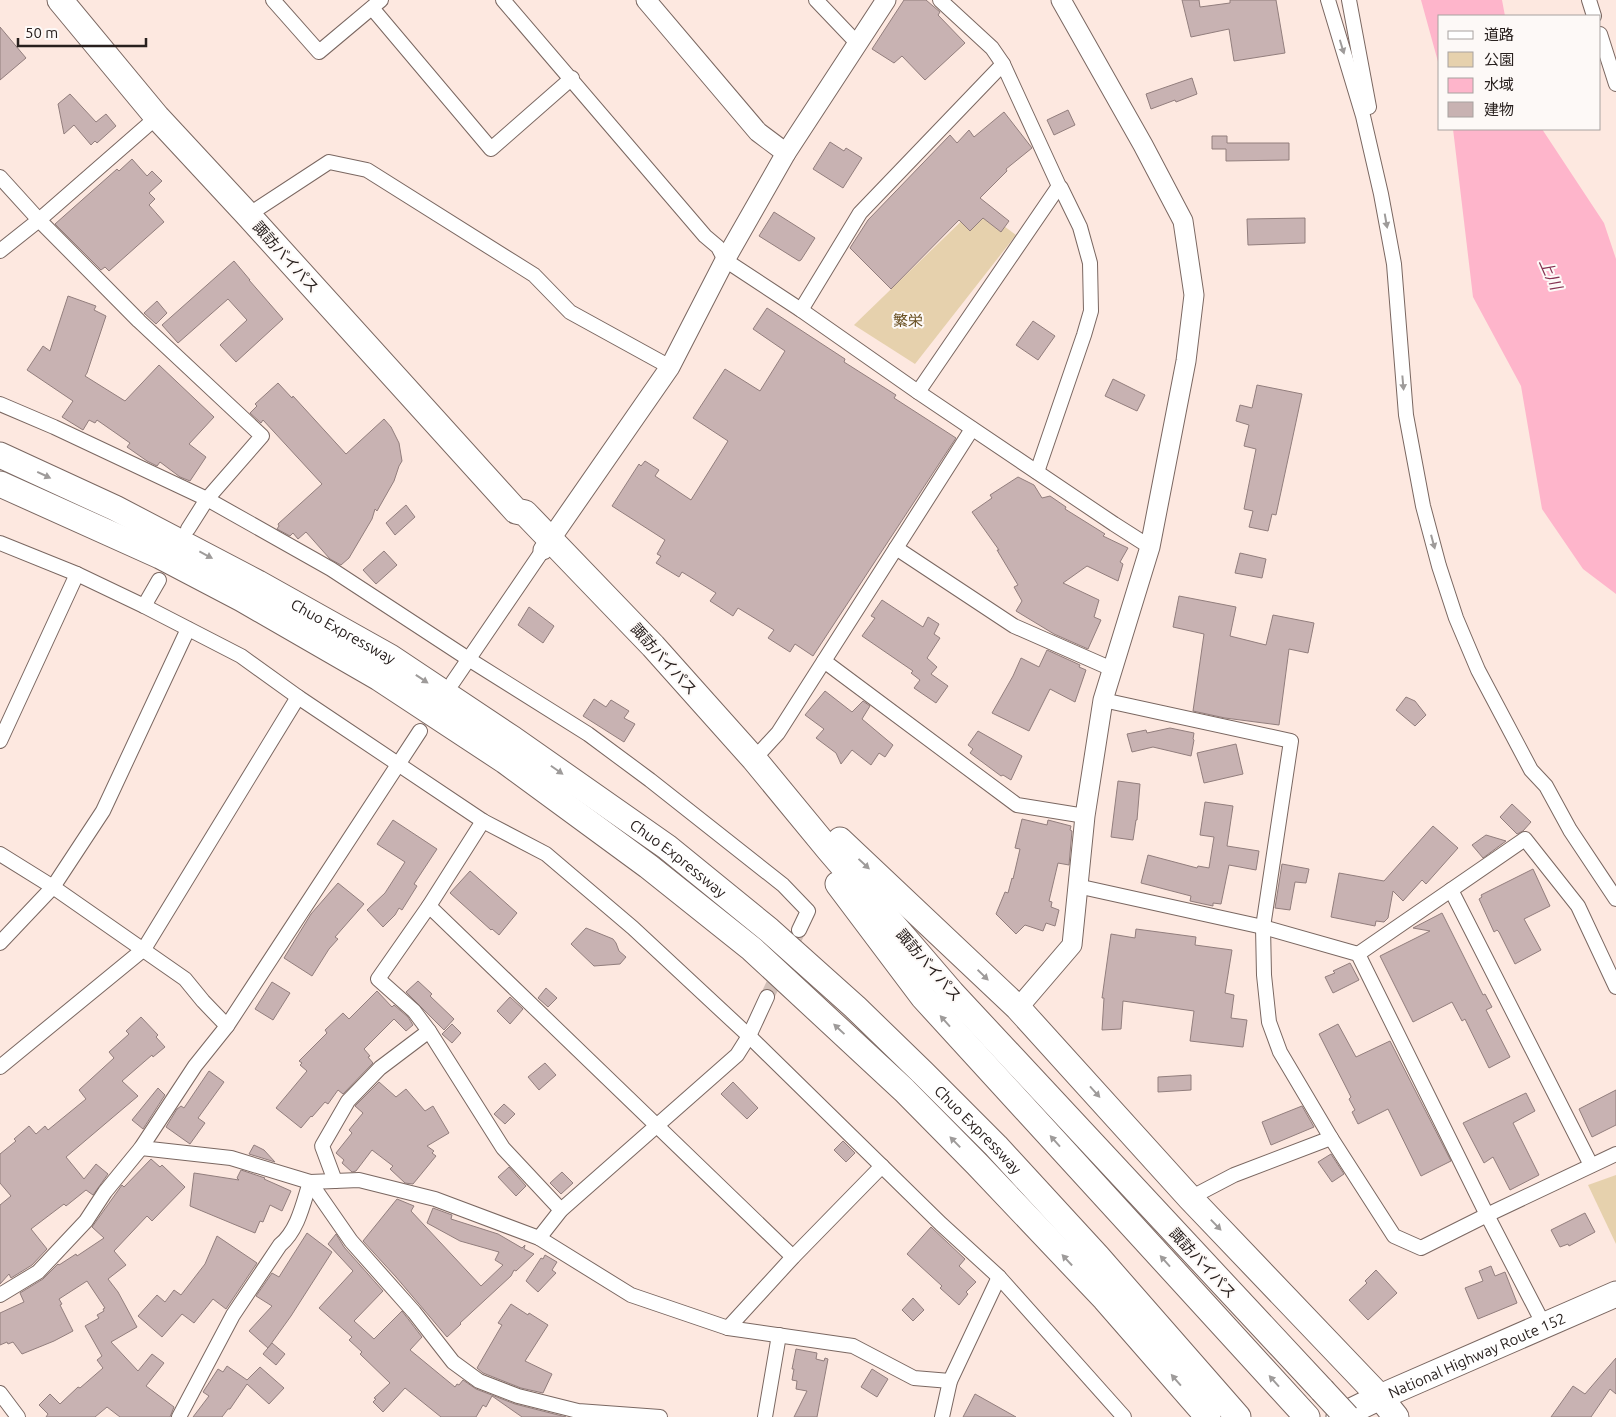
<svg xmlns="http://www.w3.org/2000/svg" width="1616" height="1417" font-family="Ubuntu,'Noto Sans JP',sans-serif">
  <rect width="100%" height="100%" fill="#fde8e0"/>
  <g fill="#e6d1ad">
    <path d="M977 206 1016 235 915 364 854 325Z"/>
    <path d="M1616 1175V1244L1588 1185Z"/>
  </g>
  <g fill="#feb5cb">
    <path d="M1421 0H1502L1505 16H1440V69Z"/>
    <path d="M1453 129H1542L1604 223 1616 259V594L1583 569 1542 509 1521 386 1473 297Z"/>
  </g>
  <g fill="#c8b2b2" stroke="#927e7d">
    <path d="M904 0H926L940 12 938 15 965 43 925 80 902 56 894 63 872 49Z"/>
    <path d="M1182 0H1199L1200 7 1230 3V0H1276L1285 53 1234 61 1229 29 1191 37Z"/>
    <path d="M0 27 26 58 0 80Z"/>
    <path d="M1192 78 1197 94 1176 102 1175 100 1151 109 1146 94Z"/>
    <path d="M70 94 96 122 106 114 116 126 97 143 95 141 91 145 74 125 64 134 58 104Z"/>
    <path d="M1068 110 1075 125 1054 135 1047 120Z"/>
    <path d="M1004 112 1032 148 1006 169 1007 171 980 198 1009 221 1001 232 983 218 970 231 959 220 891 289 850 248 868 220 950 135 957 143 969 130 974 137Z"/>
    <path d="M1212 136H1227V143H1289V160L1226 161V149H1212Z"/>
    <path d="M830 142 844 151 846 148 862 158 843 188 813 169Z"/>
    <path d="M132 159 147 176 152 171 162 181 149 193 155 199 149 205 164 222 109 271 105 267 101 270 55 224 117 169 119 171Z"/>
    <path d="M774 212 815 238 801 260 799 261 759 236Z"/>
    <path d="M1305 218V243L1248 245 1247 219Z"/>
    <path d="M234 261 250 280H249L283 319 236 362 220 345 247 320 228 299 178 343 162 325Z"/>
    <path d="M68 296 96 306 94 310 106 316 87 373 85 376 125 401 159 365 214 417 189 444 206 457 190 481 180 477 160 462 157 466 147 461 127 447 130 443 97 420 95 423 89 420 83 430 62 417 73 401 27 370 43 346 50 351Z"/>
    <path d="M157 301 167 313 156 324 144 313Z"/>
    <path d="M767 308 845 359 844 362 896 395 894 398 956 438 813 656 795 644 790 652 768 638 774 630 738 608 733 616 710 601 716 593 682 572 679 577 656 563 661 556 657 554 665 540 612 506 639 464 641 466 645 461 659 470 655 476 691 500 728 441 693 418 725 369 760 391 785 351 753 329Z"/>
    <path d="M1033 321 1055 336 1038 360 1016 345Z"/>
    <path d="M1113 379 1145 395 1137 411 1105 396Z"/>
    <path d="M278 383 292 398 293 396 346 454 384 419 391 427 399 443 402 461 399 466 394 481 377 511 375 509 372 519 349 558 341 565 330 559 306 532 298 539 293 533 290 536 277 529 279 526 278 524 322 484 263 420 261 423 250 413 257 406 255 404Z"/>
    <path d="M1257 385 1302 394 1276 515 1272 514 1268 531 1249 527 1253 511 1244 509 1256 449 1244 446 1249 425 1236 421 1240 405 1252 408Z"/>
    <path d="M1018 477 1034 485 1042 498 1050 496 1066 507 1065 509 1105 534 1103 536 1128 548 1120 562 1123 564 1118 581 1087 566 1063 583 1099 600 1094 617 1101 620 1088 649 1054 634 1016 611 1022 601 1014 587 1018 585 997 550H999L972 512 992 498 990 495Z"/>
    <path d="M406 505 415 517 395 535 386 523Z"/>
    <path d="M384 551 397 565 376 584 363 570Z"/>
    <path d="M1240 553 1266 559 1262 578 1235 573Z"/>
    <path d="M1179 596 1236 607 1230 636 1266 645 1273 615 1314 623 1308 653 1289 649 1279 725 1225 718 1193 711 1204 634 1173 627Z"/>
    <path d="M882 600 923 627 928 617 939 624 934 634 940 638 927 658 937 667 931 674 948 686 936 703 914 688 920 680 911 673 913 671 862 636 875 618 871 616Z"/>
    <path d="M529 607 554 626 543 643 518 625Z"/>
    <path d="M1047 650 1080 665 1079 667 1086 670 1075 702 1050 689 1029 731 992 713 1013 676 1021 658 1039 667Z"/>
    <path d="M825 691 852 712 863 701 870 706 862 719 893 745 885 757 879 753 871 765 852 750 841 764 836 753 816 738 824 729 805 715Z"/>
    <path d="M1406 697 1415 701 1426 715 1415 726 1396 710Z"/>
    <path d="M594 699 606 707 611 700 629 711 624 718 635 724 624 742 583 716Z"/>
    <path d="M1170 728 1194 733 1193 739 1194 740 1191 756 1153 747 1132 752 1127 734 1146 730 1147 733Z"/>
    <path d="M978 731 1022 756 1011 780 1003 775 1001 776 970 753 973 749 968 745Z"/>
    <path d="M1236 744 1243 774 1204 783 1197 753Z"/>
    <path d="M1118 781 1140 784 1137 820H1136L1133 840 1111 837Z"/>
    <path d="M1205 802 1233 806 1227 846 1259 851 1256 870 1229 865 1221 904 1213 903V906L1190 901 1191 896 1141 883 1148 855 1197 868 1198 866 1209 868 1214 837 1200 835Z"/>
    <path d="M1512 804 1531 822 1523 831 1517 834 1500 817Z"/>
    <path d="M1022 819 1047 825 1048 820 1071 826 1070 830 1072 831 1069 865 1058 863 1049 901 1052 902 1051 907 1059 910 1055 926 1046 923 1043 931 1025 925 1016 934 996 914 1005 892 1008 893 1012 878 1013 879 1020 849 1015 848Z"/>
    <path d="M393 820 437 849 414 884 417 886 402 910 399 908 395 915 383 927 367 910 385 893 405 862 377 844Z"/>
    <path d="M1433 826 1458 848 1426 884 1422 880 1403 901 1393 891 1388 918 1384 922 1376 921 1375 926 1331 917 1339 873 1384 881Z"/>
    <path d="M1486 835 1506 841 1483 858 1472 845Z"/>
    <path d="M1282 864 1309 869 1306 883 1295 882 1290 910 1275 908Z"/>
    <path d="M1533 869 1550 906 1524 919 1541 950 1515 964 1499 932 1497 930 1494 932 1479 899 1482 897 1481 895Z"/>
    <path d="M470 871 517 913 499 935 492 929 491 930 450 893Z"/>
    <path d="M338 883 364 904 335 937 338 939 329 949 312 976 284 958 311 914Z"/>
    <path d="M1442 913 1483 995 1485 994 1492 1007 1486 1010 1510 1057 1489 1068 1465 1019 1462 1021 1452 1002 1413 1022 1380 956 1430 931 1413 928Z"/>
    <path d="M586 928 613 939 616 943 619 951 626 957 620 964 594 966 571 944Z"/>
    <path d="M1136 929 1196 937 1195 945 1232 950 1225 993 1234 995 1231 1018 1247 1020 1243 1047 1190 1041 1194 1011 1123 1001 1121 1029 1102 1030 1104 998H1102L1111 934 1135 938Z"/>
    <path d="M1350 963 1359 980 1333 993 1325 977 1335 973 1333 971Z"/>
    <path d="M418 981 432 994 430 996 454 1019 444 1030 406 992Z"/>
    <path d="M272 982 290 993 273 1020 255 1009Z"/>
    <path d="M546 988 557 998 548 1007 538 998Z"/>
    <path d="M377 991 392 1007 394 1005 408 1017 413 1025 406 1031 394 1019 364 1049 370 1056 368 1057 373 1063 343 1094 338 1090 328 1104 325 1102 312 1117 311 1116 301 1128 276 1108 307 1071 300 1065 302 1063 299 1061 327 1033 325 1030 343 1013 349 1019Z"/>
    <path d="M510 997 523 1009 510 1024 497 1011Z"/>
    <path d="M141 1017 158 1035 156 1037 165 1047 153 1057 152 1055 122 1081 138 1096 66 1157 84 1179 96 1164 108 1174 93 1195 86 1190 66 1206 64 1204 31 1229 47 1249 32 1265 11 1278 9 1274 0 1284V1205L11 1196 0 1183V1154L16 1141 14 1139 29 1126 36 1134 45 1126 48 1130 86 1099 79 1090 114 1058 109 1052 129 1034 126 1031Z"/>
    <path d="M452 1024 461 1033 452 1043 442 1034Z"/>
    <path d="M1338 1024 1356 1057 1390 1041 1451 1161 1421 1176 1388 1109 1358 1124 1352 1112 1355 1110 1349 1099 1351 1097 1319 1034Z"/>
    <path d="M545 1063 556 1075 539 1090 528 1077Z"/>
    <path d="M209 1071 224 1082 198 1118 205 1123 190 1144 166 1127 177 1109 181 1106 184 1108Z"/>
    <path d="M1191 1075V1090L1158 1092V1077Z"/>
    <path d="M379 1082 396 1097 406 1089 425 1111 433 1106 449 1133 427 1146 434 1151 432 1153 436 1156 413 1184 405 1183 390 1169 393 1166 372 1150 356 1171 352 1172 342 1163 344 1160 336 1153 352 1133 349 1130 363 1113 355 1106Z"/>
    <path d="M733 1082 758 1108 747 1119 721 1094Z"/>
    <path d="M158 1088 165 1095 143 1129 132 1120Z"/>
    <path d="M1616 1090V1125L1592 1137 1579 1109Z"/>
    <path d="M1526 1093 1535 1111 1513 1123 1539 1175 1510 1190 1493 1157 1484 1163 1463 1123Z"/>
    <path d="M504 1104 515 1114 505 1124 494 1114Z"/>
    <path d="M1302 1106 1314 1127 1271 1145 1262 1122Z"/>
    <path d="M843 1141 855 1153 846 1162 834 1150Z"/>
    <path d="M254 1145 264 1150 275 1162 249 1154Z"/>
    <path d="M1331 1154 1344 1174 1332 1182 1318 1162Z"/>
    <path d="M151 1159 160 1167 162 1165 185 1187 152 1221 147 1216 114 1251 126 1265 108 1279 118 1292 137 1327 111 1342 138 1371 152 1354 164 1363 146 1386 174 1407 170 1417H120L107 1407 95 1417H46L48 1414 39 1405 50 1394 60 1404 78 1387 80 1388 103 1368 97 1360 102 1356 85 1326 99 1318 97 1315 104 1311 103 1309 105 1308 87 1281 59 1299 62 1304 60 1305 73 1331 54 1341 22 1354 13 1342 8 1344 7 1342 0 1345V1313L24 1302 20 1293 43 1279 58 1264 59 1265 76 1254 77 1256 104 1238 92 1227 122 1185 124 1187Z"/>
    <path d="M509 1167 526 1186 516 1196 498 1177Z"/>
    <path d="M241 1170 265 1178 264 1179 291 1191 282 1211 270 1205 263 1222 260 1221 255 1233 190 1206 194 1173 239 1180 237 1178Z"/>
    <path d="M562 1172 573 1183 561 1194 550 1183Z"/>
    <path d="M397 1199 414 1206 411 1211 481 1286 503 1265 495 1260 499 1252 460 1241 427 1223 433 1208 452 1215 451 1219 498 1234 522 1248 525 1245 524 1249 534 1254 516 1271 514 1270 511 1276 460 1323 461 1324 447 1337 396 1277 363 1241Z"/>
    <path d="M1585 1213 1595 1232 1569 1246 1568 1244 1560 1247 1551 1230Z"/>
    <path d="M931 1227 965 1259 959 1266 976 1282 966 1292 968 1294 959 1305 940 1288 942 1286 907 1254Z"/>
    <path d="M307 1233 332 1252 291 1316 268 1348 249 1331 272 1306 256 1296 272 1273 279 1277Z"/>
    <path d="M336 1234 344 1247 383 1291 354 1321 374 1339 402 1311 422 1337 410 1350 455 1387 457 1384 459 1385 463 1380 476 1389 515 1404 566 1417H522L492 1396 486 1407 483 1405 476 1417H441L405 1388 383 1412 373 1402 376 1399 374 1398 390 1383 360 1354 362 1352 349 1340 352 1337 319 1308 353 1271 328 1244Z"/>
    <path d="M217 1236 257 1263 226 1309 213 1299 194 1323 182 1314 162 1337 138 1316 157 1295 165 1302 174 1290 181 1295 205 1264Z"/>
    <path d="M545 1255 557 1262 552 1270 556 1273 538 1292 526 1281 541 1258 543 1259Z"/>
    <path d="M1491 1266 1495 1276 1505 1272 1517 1303 1478 1319 1465 1288 1483 1281 1479 1271Z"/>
    <path d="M1376 1270 1397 1293 1368 1320 1349 1300 1367 1283 1365 1281Z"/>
    <path d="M913 1298 924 1310 913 1321 902 1310Z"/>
    <path d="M511 1304 528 1315 529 1313 548 1325 525 1361 552 1374 543 1393 521 1388 483 1373 477 1368 502 1325 498 1323Z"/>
    <path d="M272 1343 285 1354 276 1365 263 1354Z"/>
    <path d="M796 1349 817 1353 816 1359 824 1361 825 1358 828 1359 817 1417H794L807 1391 796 1389 797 1381 792 1380 794 1369H792Z"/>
    <path d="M1616 1358V1394L1610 1389 1591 1417H1551L1573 1386 1585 1394Z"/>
    <path d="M227 1366 247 1380 260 1367 284 1388 269 1404 247 1384 230 1409H228L222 1417H193L209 1396 203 1392 218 1369 223 1372Z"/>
    <path d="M872 1369 888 1379 877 1397 861 1387Z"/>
    <path d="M975 1394 1016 1417H963Z"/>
  </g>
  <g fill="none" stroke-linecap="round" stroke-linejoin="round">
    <path stroke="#d2c0b9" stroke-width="14" stroke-dasharray="14 7" stroke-linecap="butt" d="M767 997 799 930"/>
    <defs>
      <g id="street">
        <path d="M273 0 319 52 381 0"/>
        <path d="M503 0 705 236 718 247 725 260 801 310 918 392 1114 524 1150 547"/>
        <path d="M816 0 857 43"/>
        <path d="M940 0 992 48 1003 64 1059 186 1061 188 1080 227 1090 263 1091 311 1084 335 1037 472"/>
        <path d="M1328 0 1363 116 1381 194 1394 264 1406 415 1423 506 1439 566 1456 618 1478 670 1531 770 1546 786 1570 830 1616 899"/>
        <path d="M1349 0 1369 107"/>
        <path d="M1589 0 1594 16"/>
        <path d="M372 8 491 149 572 78"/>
        <path d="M1600 34 1616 84"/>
        <path d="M0 177 39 220 139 321 262 436 207 499 188 529"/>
        <path d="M248 215 329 162 367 170 534 275 570 312 670 367"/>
        <path d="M0 251 39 220 157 117"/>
        <path d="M801 310 860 213 1003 64"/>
        <path d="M918 392 1059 186"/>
        <path d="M0 404 54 427 207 499 331 569 470 660 588 734 650 780 783 885 808 911 799 930"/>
        <path d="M0 543 77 574 144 606 241 656 298 697 483 821 546 854 633 928 749 1036 941 1224 999 1277 1124 1417"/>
        <path d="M896 548 1014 626 1112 669"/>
        <path d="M144 606 159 580"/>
        <path d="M824 661 1017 805 1085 816"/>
        <path d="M453 682 543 550"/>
        <path d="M1103 700 1291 741 1263 927 1264 975 1269 1022 1280 1052 1331 1138 1394 1236 1421 1248 1487 1215 1616 1154"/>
        <path d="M0 741 77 574"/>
        <path d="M754 759 778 733 972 429"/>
        <path d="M483 821 429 906 378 979 414 1011 429 1031 503 1148 561 1210"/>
        <path d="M0 854 53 887 185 979 203 1001 227 1026"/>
        <path d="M1077 886 1263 927 1358 954 1487 1215 1544 1325"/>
        <path d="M1451 890 1591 1165"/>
        <path d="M429 906 793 1257"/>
        <path d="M0 943 53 887 103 811 188 629"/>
        <path d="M1358 954 1525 839 1578 906 1616 987"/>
        <path d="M0 1067 144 949 298 697"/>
        <path d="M141 1148 231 1158 310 1182 359 1180 435 1199 539 1238 631 1295 728 1328 853 1346 914 1378 950 1381"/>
        <path d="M335 1181 322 1146 348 1101 380 1068 429 1031"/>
        <path d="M310 1182 351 1241 414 1312 453 1362 479 1381 518 1396 578 1411 660 1417"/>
        <path d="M1190 1198 1234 1175 1331 1138"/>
        <path d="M539 1238 561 1210 737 1055 749 1036 767 997"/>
        <path d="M0 1295 38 1272 86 1221 105 1192 141 1148 195 1066 227 1026 420 731"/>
        <path d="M728 1328 793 1257 882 1166"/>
        <path d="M0 1393 18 1417"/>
        <path d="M179 1417 233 1315 280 1245C298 1230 303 1204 310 1182"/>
        <path d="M765 1417 779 1335"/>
        <path d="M942 1417 950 1381 999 1277"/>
      </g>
      <g id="secondary">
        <path d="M646 0 758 132 786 153"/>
        <path d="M543 550 670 367 725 260 786 153 886 0"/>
        <path d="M1018 1008 1072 945 1085 816 1103 700 1150 547 1186 361 1194 295 1183 221 1143 145 1061 0"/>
      </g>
      <g id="highway">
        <path d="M60 0 157 117 248 215 516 511 525 513 653 646 754 759 829 850 952 993 1322 1390"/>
        <path id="s1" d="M0 455 115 508 258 583 390 657 513 739 667 847 769 930 855 1007 923 1073 996 1146 1098 1257 1238 1417"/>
        <path d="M0 484 160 556 242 599 379 678 505 761 648 866 752 949 904 1090 977 1164 1105 1299 1208 1417"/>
        <path d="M840 840 1018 1008 1190 1198 1380 1397 1396 1417"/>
        <path d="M838 884 923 997 1307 1417"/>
        <path id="s2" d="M1339 1417 1380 1397 1616 1294"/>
      </g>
    </defs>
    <use href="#street" stroke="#7a6761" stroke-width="16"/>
    <use href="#secondary" stroke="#7a6761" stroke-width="21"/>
    <use href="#highway" stroke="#7a6761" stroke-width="27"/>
    <use href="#street" stroke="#fff" stroke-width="14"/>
    <use href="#secondary" stroke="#fff" stroke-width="19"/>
    <use href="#highway" stroke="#fff" stroke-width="25"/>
    <defs>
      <path id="highway-bridge" d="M1322 1390 1347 1417"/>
    </defs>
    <use href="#highway-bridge" stroke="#7a6761" stroke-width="27" stroke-linecap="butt"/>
    <use href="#highway-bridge" stroke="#fff" stroke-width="25"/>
  </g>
  <defs><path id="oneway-solid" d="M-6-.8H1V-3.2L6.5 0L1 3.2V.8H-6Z" transform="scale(1.25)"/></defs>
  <g fill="#9e9b9a">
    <use href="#oneway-solid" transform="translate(1342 47) rotate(73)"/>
    <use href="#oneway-solid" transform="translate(1386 221) rotate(80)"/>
    <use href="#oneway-solid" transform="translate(1403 383) rotate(85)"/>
    <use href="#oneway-solid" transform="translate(44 475) rotate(25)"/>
    <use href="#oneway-solid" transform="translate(1433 542) rotate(75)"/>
    <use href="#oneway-solid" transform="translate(206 555) rotate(28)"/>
    <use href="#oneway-solid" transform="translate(422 679) rotate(34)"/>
    <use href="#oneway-solid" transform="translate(557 770) rotate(35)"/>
    <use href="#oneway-solid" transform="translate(864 864) rotate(43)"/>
    <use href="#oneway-solid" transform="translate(983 975) rotate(44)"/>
    <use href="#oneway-solid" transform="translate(945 1021) rotate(-132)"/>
    <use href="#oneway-solid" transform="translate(839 1029) rotate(-137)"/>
    <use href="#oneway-solid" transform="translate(1095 1092) rotate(48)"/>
    <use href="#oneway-solid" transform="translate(1055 1141) rotate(-132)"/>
    <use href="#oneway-solid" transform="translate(955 1142) rotate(-134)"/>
    <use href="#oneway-solid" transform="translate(1216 1225) rotate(46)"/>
    <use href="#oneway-solid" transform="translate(1067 1260) rotate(-133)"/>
    <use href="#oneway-solid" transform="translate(1165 1261) rotate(-132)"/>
    <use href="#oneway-solid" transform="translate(1176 1380) rotate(-131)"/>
    <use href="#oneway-solid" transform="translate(1274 1381) rotate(-132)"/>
  </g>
  <g text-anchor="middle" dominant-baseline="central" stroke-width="4" stroke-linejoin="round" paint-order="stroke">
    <g font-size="15" fill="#28201e" stroke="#fdf9f7">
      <text transform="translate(286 257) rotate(48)">諏訪バイパス</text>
      <text stroke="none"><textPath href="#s1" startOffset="386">Chuo Expressway</textPath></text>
      <text transform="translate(664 659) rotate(48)">諏訪バイパス</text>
      <text stroke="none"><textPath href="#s1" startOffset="791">Chuo Expressway</textPath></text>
      <text transform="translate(929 965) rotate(49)">諏訪バイパス</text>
      <text stroke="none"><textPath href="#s1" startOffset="1196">Chuo Expressway</textPath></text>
      <text transform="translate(1203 1263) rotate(47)">諏訪バイパス</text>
      <text stroke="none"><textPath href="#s2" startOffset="151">National Highway Route 152</textPath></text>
    </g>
    <g font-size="15" fill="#695022" stroke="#fdf9f7">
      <text x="908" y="320">繁栄</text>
    </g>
    <g font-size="16" font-style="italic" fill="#853252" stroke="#fdf9f7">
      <text transform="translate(1551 274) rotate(66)">上川</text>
    </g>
  </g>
  <rect x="1438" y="15" width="162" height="115" fill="#fdf9f7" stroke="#a8a2a0"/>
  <rect x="1448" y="31" width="25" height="8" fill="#ffffff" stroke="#a8a2a0"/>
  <text x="1484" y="40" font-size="15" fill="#28201e">道路</text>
  <rect x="1448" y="52" width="25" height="15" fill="#e6d1ad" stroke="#a8a2a0"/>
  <text x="1484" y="65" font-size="15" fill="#28201e">公園</text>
  <rect x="1448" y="78" width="25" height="15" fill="#feb5cb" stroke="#a8a2a0"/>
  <text x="1484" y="90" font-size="15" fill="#28201e">水域</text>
  <rect x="1448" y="102" width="25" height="15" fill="#c8b2b2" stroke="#a8a2a0"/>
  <text x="1484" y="115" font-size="15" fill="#28201e">建物</text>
  <path d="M18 38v8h128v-8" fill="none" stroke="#28201e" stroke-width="2.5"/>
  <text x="25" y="38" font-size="15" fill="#28201e" stroke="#fdf9f7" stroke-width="4" paint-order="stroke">50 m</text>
</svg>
